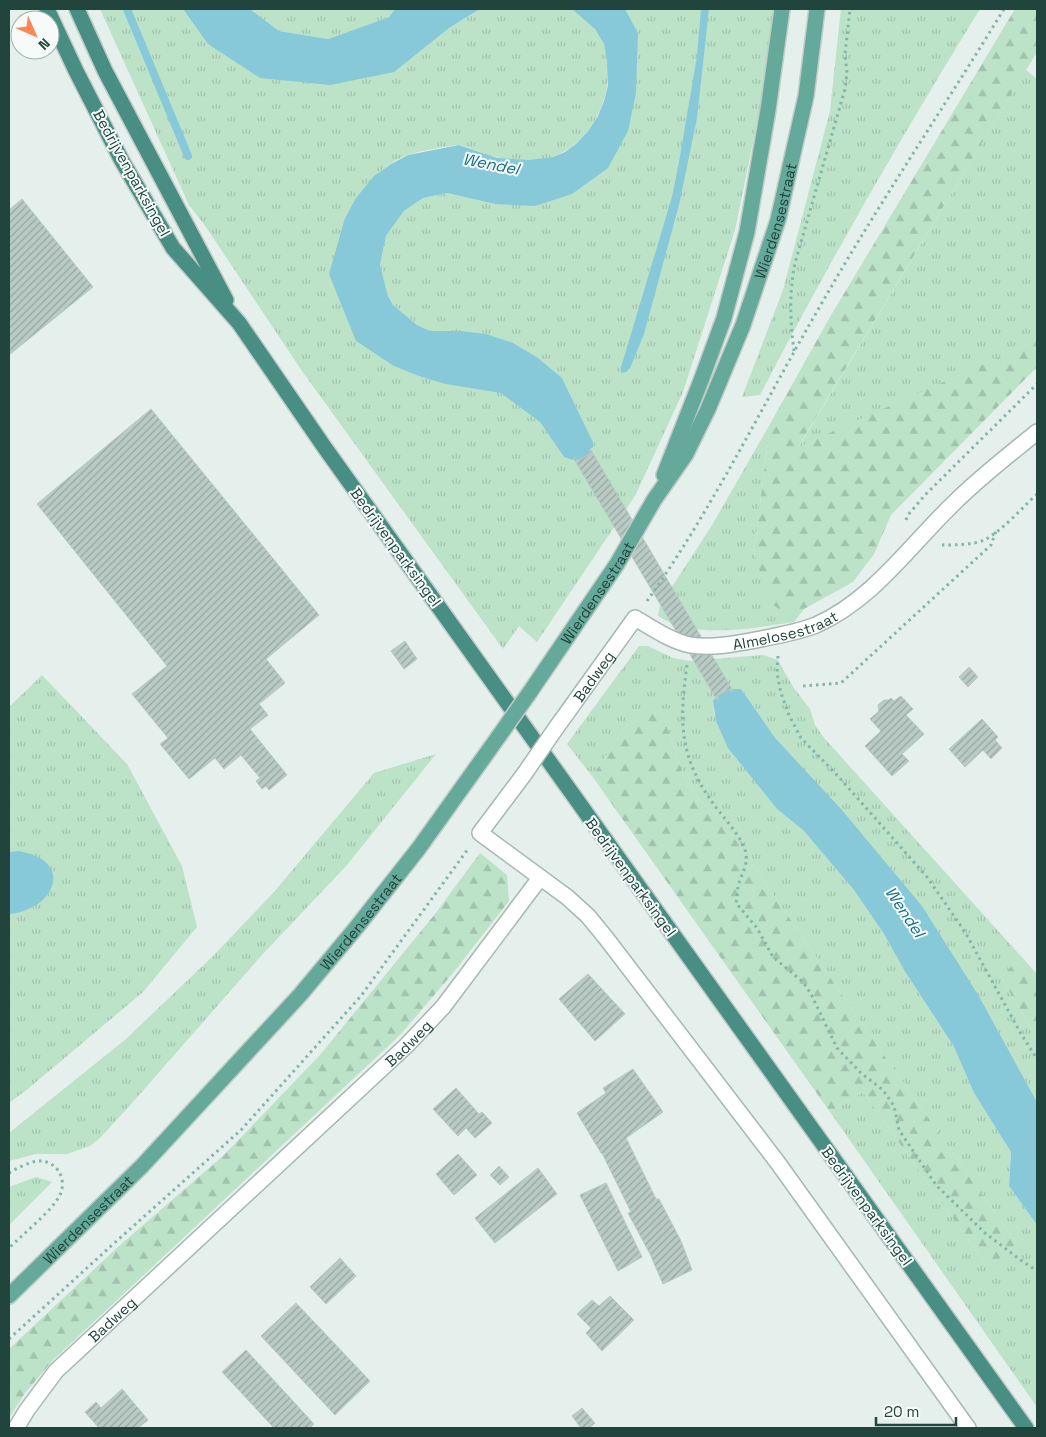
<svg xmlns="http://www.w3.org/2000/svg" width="1046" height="1437" font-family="'Space Grotesk',sans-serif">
  <defs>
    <pattern id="grass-tufts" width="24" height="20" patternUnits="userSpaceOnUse" patternTransform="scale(1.25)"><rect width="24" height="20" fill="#bce2c8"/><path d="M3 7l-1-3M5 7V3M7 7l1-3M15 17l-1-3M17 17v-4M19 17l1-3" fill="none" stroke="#a1c3ad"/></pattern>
    <pattern id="forest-firs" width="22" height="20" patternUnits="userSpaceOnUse" patternTransform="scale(1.25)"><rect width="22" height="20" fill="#bce2c8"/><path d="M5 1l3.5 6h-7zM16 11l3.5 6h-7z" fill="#a1c3ad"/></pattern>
    <pattern id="building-hatch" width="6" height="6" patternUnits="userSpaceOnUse" patternTransform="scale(1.25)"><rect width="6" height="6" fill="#b9cbc4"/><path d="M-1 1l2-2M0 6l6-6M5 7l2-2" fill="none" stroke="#96a6a0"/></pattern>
  </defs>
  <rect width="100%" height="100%" fill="#e5efeb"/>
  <g fill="url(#grass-tufts)">
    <path d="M100 9H183L209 44 260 78 449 28 480 9H572C585 18 599 30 604 45 618 86 596 140 555 156 541 162 511 161 495 157 484 155 471 147 459 145 452 145 415 152 407 155 378 167 360 191 345 218L394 366 445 384 501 392 540 422 564 457 576 458 578 461 590 453 589 450 593 442 562 378 486 334 462 331H430L417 325 393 305 388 296 380 265 386 236 404 211 423 198 447 193 495 204 572 194 638 33 625 9H774L760 108 735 230 683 392 635 496 537 642 519 626 503 649 302 371 206 227 189 205Z"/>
    <path d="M250 9H395L389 17 328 39 279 31Z"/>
    <path d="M841 9H980C902 135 828 264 760 395L742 397 783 290 830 111Z"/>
    <path d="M1026 70 1037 79V340L798 448Z"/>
    <path d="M770 424 754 552 779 609H804L794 622C754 628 694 640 658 616L660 605 711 527Z"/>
    <path d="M639 646H648L673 658 690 661 763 655 778 660 793 687 810 709 815 725 825 739 1037 974V984L1016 962 1001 977 1037 1039V1102L980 998 776 739 741 689H733L731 692 717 697 719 699 715 698 713 701 714 713 777 809 804 831 828 859 854 890 884 934 904 970 953 1045 974 1093 1011 1152 1009 1186 1037 1225V1407L830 1112 863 1092 988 1268 1017 1244 858 1018 724 823 700 800 684 777 662 712 627 725 592 776 567 744Z"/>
    <path d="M42 675 127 764 182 866 197 927 143 992 29 1088 9 1103V914L26 910 35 906 18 851 9 852V707Z"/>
    <path d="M436 754 347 865 261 956 133 1102 100 1138 90 1146 67 1154H36L9 1161V1133L126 1039 213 956 274 892 374 773Z"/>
    <path d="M36 1177 52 1182 9 1225V1187Z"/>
  </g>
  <g fill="url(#forest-firs)">
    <path d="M1015 9H1037V52L798 447 1037 340V367L891 515 874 554 853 582 804 609H779L769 602 754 552 770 424 830 317Z"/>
    <path d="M662 712 684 777 700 800 724 823 858 1018 1017 1244 988 1268 863 1092 830 1112 592 776 627 725 641 716Z"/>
    <path d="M480 853 507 875 509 901 453 973 400 1035 53 1360 25 1393 9 1418V1349L119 1246 224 1155 320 1055 435 914Z"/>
    <path d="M1016 962 1037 984V1039L1001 977Z"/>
  </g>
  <g fill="#88c9d9">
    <path d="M183 9H250L279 31 328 39 389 17 395 9H480L449 28 394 72 330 85 260 78 208 44Z"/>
    <path d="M572 9H625L638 33 636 93 628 131 608 168 572 194 535 206 495 204 447 193 423 198 404 211 386 236 380 265 388 296 393 305 417 325 430 331H462L486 334 513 343 538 358 562 378 593 442V447L589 450 591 453 578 461 576 458 573 460 564 457 540 422 501 393 445 384 419 376 394 366 356 341 329 274 345 218 356 198 374 176 391 164 408 155 459 145 497 158 529 160 553 157 565 152 577 143 588 131 598 116 604 101 608 85 607 60 604 44 595 29Z"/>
    <path d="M701 9H709L697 118 679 205 644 334 630 368 626 372 621 373 622 364 672 197 679 162 697 56Z"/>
    <path d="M730 689 732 691V689H741L776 739 841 809 922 906 980 998 1037 1102V1225L1009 1186 1011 1152 974 1093 953 1045 904 970 884 934 854 890 804 831 777 809 728 748 716 721 713 701 715 698 719 699 717 696Z"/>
    <path d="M18 851C76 860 55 910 9 914V852Z"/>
  </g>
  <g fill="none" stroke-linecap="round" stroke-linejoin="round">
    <path stroke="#88c9d9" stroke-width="8" d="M127 9 188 156"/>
  </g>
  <g fill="url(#building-hatch)" stroke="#b6cac3">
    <path d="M22 199 93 287 9 355V210Z"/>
    <path d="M151 409 319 615 266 659 285 683 259 704 268 715 250 729 287 775 269 790 266 786 262 789 256 781 260 778 241 755 224 769 215 758 189 779 160 744 168 738 132 694 167 666 37 504Z"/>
    <path d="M589 450H591L733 691 731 692 730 689 717 696 719 699 717 700 574 459 576 458 578 461 591 453Z"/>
    <path d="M405 641 417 659 404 669 391 651Z"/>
    <path d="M969 667 978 677 968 687 959 677Z"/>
    <path d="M901 696 913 709 906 715 924 734 902 754 909 761 892 776 865 746 881 731 870 719 879 711 878 705 884 700H889L891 698 894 701Z"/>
    <path d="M982 719 998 737 995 740 1002 748 991 759 983 750 965 767 949 749Z"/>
    <path d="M588 974 625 1014 595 1041 559 999Z"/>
    <path d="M633 1069 663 1112 626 1138 656 1199H659L681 1241 692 1270 663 1284 650 1254 628 1213 631 1212 602 1153H601L577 1113 606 1093 603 1088Z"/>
    <path d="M456 1088 479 1114 482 1112 492 1123 475 1138 466 1128 458 1136 433 1109Z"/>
    <path d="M458 1154 477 1175 454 1195 436 1174Z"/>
    <path d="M499 1166 509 1177 500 1185 490 1175Z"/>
    <path d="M538 1168 557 1194 495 1243 475 1218Z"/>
    <path d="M606 1183 642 1257 618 1271 580 1195Z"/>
    <path d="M340 1258 356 1276 326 1304 310 1287Z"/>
    <path d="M610 1296 634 1320 602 1351 586 1333 591 1328 577 1314 592 1300 599 1306Z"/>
    <path d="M296 1303 370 1381 335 1415 261 1336Z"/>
    <path d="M246 1350 314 1424 310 1428H274L222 1372Z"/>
    <path d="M122 1389 148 1420 138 1428H99L85 1412 96 1402 101 1408Z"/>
    <path d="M582 1408 595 1423 589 1428H581L572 1416Z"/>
  </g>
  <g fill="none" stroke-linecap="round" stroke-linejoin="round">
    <defs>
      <g id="minor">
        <path id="s1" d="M556 728 635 618C652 628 671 641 690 645 711 649 740 643 761 639 779 635 799 632 816 625 873 600 911 544 954 503 980 477 1009 455 1037 432"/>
        <path d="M525 773 480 833 567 897 588 916 606 938 778 1163 968 1428"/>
        <path id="s2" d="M16 1428 27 1410 56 1371 406 1046 443 1007 540 878"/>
      </g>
      <g id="primary">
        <path d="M664 475 702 378 724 318 747 232 768 110 782 9"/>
        <path id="s3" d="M530 692 617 564 654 500 686 454 708 409 743 325 778 220 806 96 817 9"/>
        <path id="s4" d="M9 1296 142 1166 300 995 356 928 419 848 499 736"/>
      </g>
      <g id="trunk">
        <path d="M47 9 76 71 122 161 173 248 239 323 325 448 1026 1428"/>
        <path d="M77 9 105 71 226 300"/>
      </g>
    </defs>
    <use href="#minor" stroke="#a6b8b3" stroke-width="18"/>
    <use href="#primary" stroke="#c1cbc8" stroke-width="18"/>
    <use href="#trunk" stroke="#c1cbc8" stroke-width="18"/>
    <g stroke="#82b6a8" stroke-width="3" stroke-dasharray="2.5 4" stroke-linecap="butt">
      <path d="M794 351C790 321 789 293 795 263L845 89 847 73 845 54 850 9"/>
      <path d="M906 520 908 515 925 495 1037 384"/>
      <path d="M942 545C955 545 973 545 984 540 1001 532 1023 507 1037 494"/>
      <path d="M647 601C713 508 762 406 819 308 877 206 943 109 1004 9"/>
      <path d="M778 656 777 673 781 693 789 715 801 738 838 776 927 877 965 932 1020 1032 1037 1059"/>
      <path d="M687 665C679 722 679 758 715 806 724 818 744 840 746 854 748 867 740 876 738 887 737 892 737 898 736 903L757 928 773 957 803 982 811 994 837 1048 861 1073 883 1090 894 1106 899 1130 936 1185 985 1233 1019 1259 1037 1271"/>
      <path d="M803 686 841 683 991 545 996 531"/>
      <path d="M9 1173C15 1169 33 1160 41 1161 58 1162 67 1180 60 1195 52 1211 23 1234 9 1248"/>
      <path d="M9 1339 111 1246 241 1130 361 996 468 849"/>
    </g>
    <use href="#minor" stroke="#fff" stroke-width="15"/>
    <use href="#primary" stroke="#65a99b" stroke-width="15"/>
    <use href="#trunk" stroke="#488e82" stroke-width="15"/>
    <defs>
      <path id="minor-bridge" d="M525 773 556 728"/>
      <path id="primary-bridge" d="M499 736 530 692"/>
    </defs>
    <use href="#minor-bridge" stroke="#a6b8b3" stroke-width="18" stroke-linecap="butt"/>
    <use href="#primary-bridge" stroke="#c1cbc8" stroke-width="18" stroke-linecap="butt"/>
    <use href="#minor-bridge" stroke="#fff" stroke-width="15"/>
    <use href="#primary-bridge" stroke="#65a99b" stroke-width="15"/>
  </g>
  <g text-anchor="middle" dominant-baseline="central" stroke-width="4" stroke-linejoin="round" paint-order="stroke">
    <g font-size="15" fill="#21443c" stroke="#f6fbf9">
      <text transform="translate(132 173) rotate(61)">Bedrijvenparksingel</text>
      <text stroke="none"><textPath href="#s3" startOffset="535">Wierdensestraat</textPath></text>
      <text transform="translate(396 547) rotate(54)">Bedrijvenparksingel</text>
      <text stroke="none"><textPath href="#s3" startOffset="120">Wierdensestraat</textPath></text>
      <text stroke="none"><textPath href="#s1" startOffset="294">Almelosestraat</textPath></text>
      <text stroke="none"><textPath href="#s1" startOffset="64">Badweg</textPath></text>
      <text transform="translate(631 877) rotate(54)">Bedrijvenparksingel</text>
      <text stroke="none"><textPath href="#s4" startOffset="514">Wierdensestraat</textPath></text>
      <text stroke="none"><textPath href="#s2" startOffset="551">Badweg</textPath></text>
      <text transform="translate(867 1206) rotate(54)">Bedrijvenparksingel</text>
      <text stroke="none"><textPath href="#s4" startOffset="110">Wierdensestraat</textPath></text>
      <text stroke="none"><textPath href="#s2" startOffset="146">Badweg</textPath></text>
    </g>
    <g font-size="16" font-style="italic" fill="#146e87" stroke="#f6fbf9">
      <text transform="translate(491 164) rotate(11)">Wendel</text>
      <text transform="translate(905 912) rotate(56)">Wendel</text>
    </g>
  </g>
  <rect width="1046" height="1437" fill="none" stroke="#21443c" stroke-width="20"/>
  <g transform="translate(35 35) rotate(135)"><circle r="24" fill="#f6fbf9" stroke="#a1b2ad"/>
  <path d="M0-4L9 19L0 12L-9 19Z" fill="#ff8553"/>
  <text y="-8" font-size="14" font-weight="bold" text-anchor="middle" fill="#21443c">N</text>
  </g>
  <path d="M876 1417v8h80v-8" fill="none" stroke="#21443c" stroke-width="2.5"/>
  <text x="884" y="1417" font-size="15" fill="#21443c" stroke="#f6fbf9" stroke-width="4" paint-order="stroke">20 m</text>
</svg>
